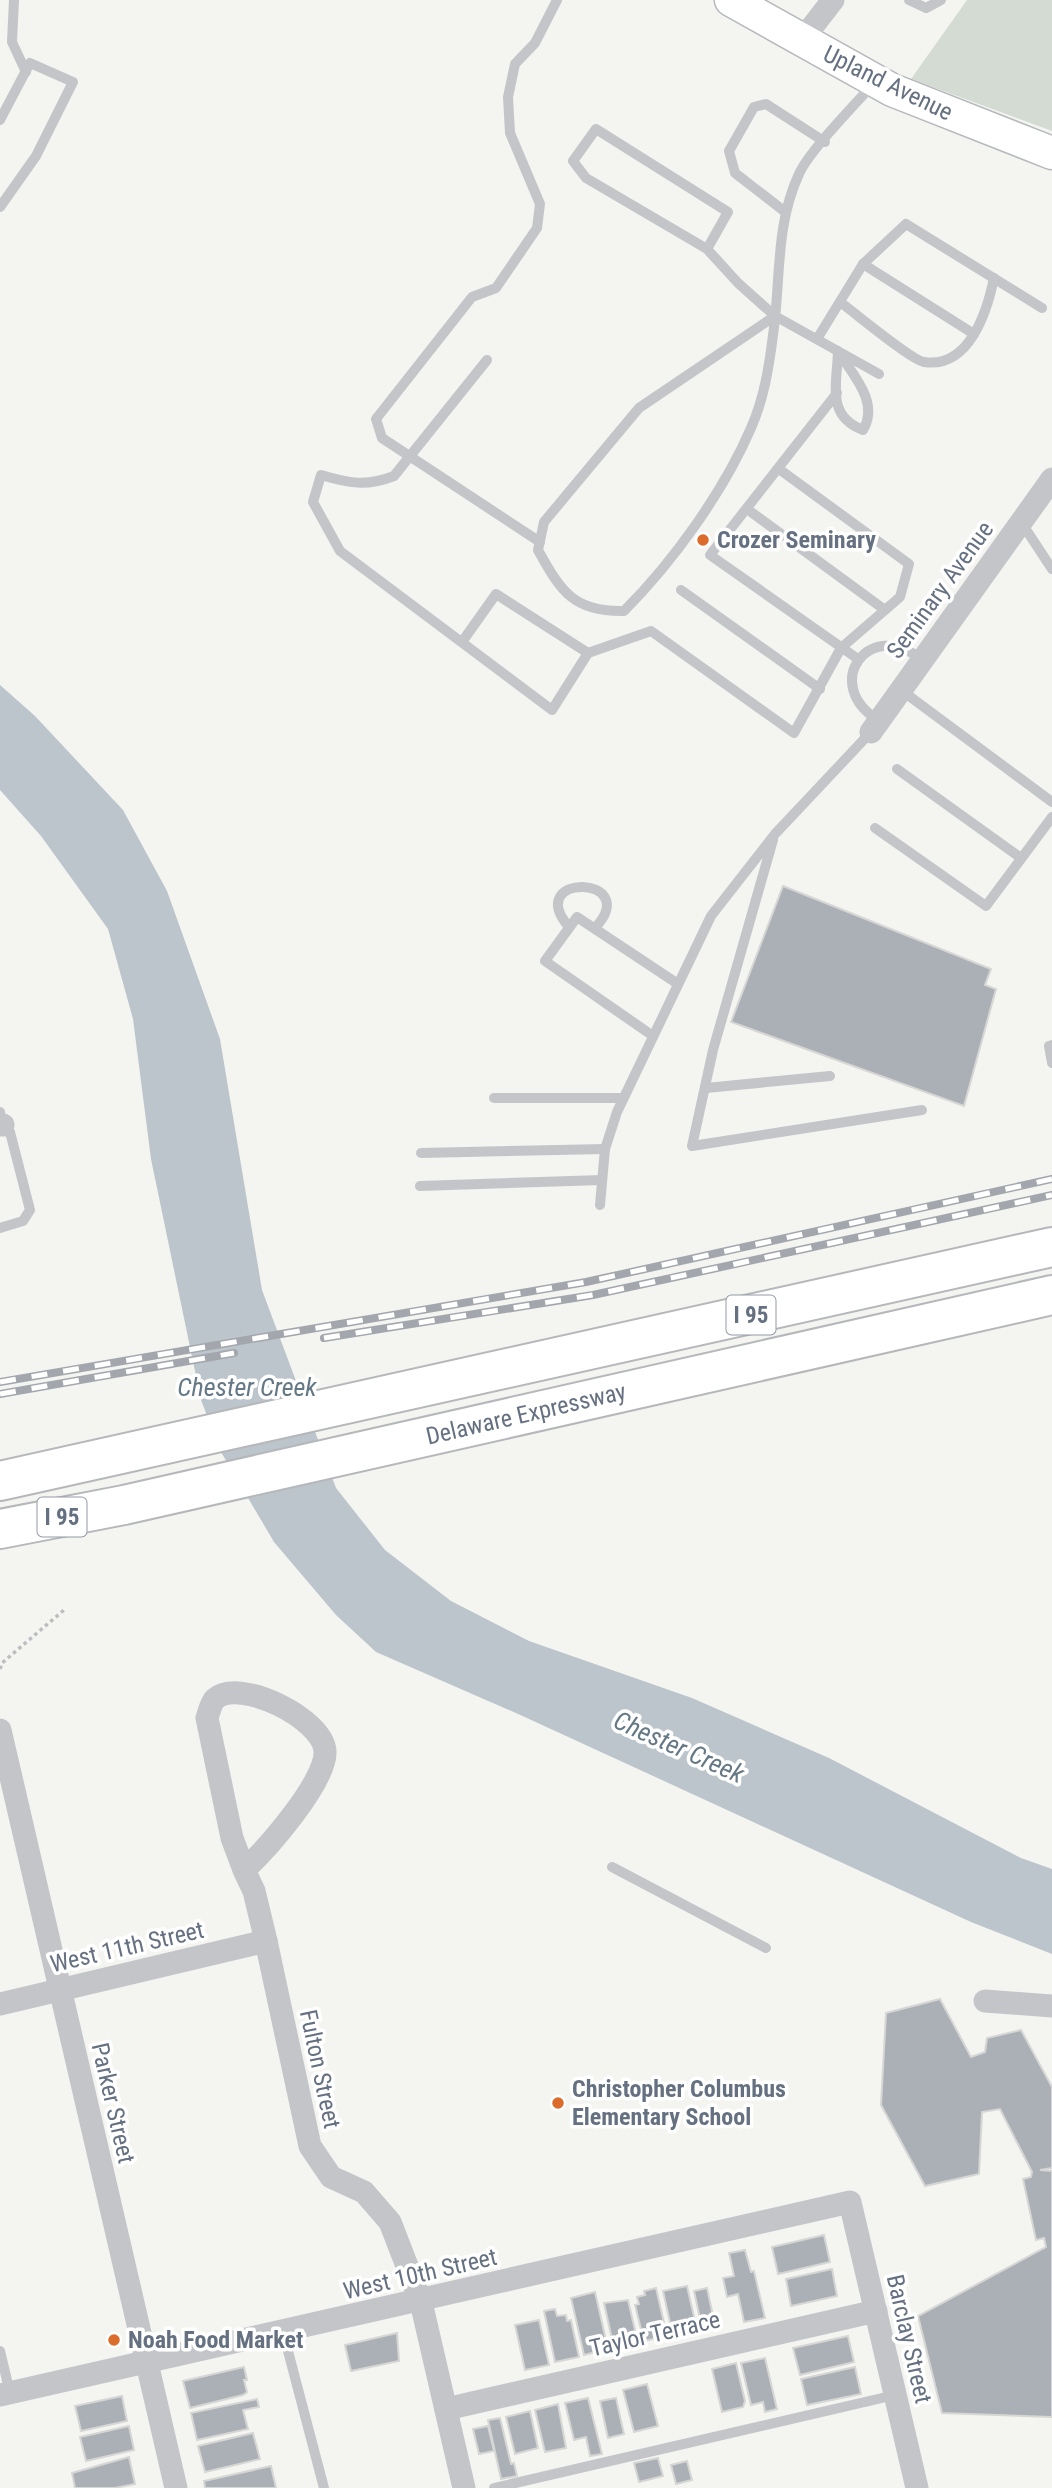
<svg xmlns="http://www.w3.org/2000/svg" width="1052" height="2488" font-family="'Roboto Condensed',sans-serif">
  <rect width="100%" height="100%" fill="#f4f5f1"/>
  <path fill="#d4dbd2" d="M967 0H1052V131L911 79Z"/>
  <path fill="#bbc5cb" d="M0 685 35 716 123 810 167 891 220 1039 262 1290 336 1488 385 1550 451 1601 529 1641 692 1698 829 1758 1021 1858 1052 1869V1954L971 1922 516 1713 376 1652 336 1615 274 1542 221 1452 201 1400 151 1159 133 1019 108 929 41 836 0 790Z"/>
  <g fill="#abb0b7" stroke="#d6d6d4" stroke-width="2">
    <path d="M783 886 991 969 985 985 996 989 964 1106 731 1022Z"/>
    <path d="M940 1999 971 2057 985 2052 987 2038 1021 2030 1052 2087V2168L1040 2170 1052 2171V2417L942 2413 918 2316 1046 2247 1044 2238 1036 2240 1023 2179 1031 2177 1032 2172 1000 2109 982 2112 979 2174 925 2186 881 2105 886 2013Z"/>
    <path d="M824 2235 830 2262 778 2274 772 2247Z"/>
    <path d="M745 2250 751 2272 754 2271 765 2318 744 2322 738 2294 727 2297 723 2278 734 2276 729 2253Z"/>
    <path d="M832 2269 837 2296 791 2306 786 2279Z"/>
    <path d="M687 2286 697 2330 673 2336 663 2291Z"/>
    <path d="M656 2288 667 2336 644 2341 635 2305 639 2304 637 2297 645 2295 644 2291Z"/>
    <path d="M707 2288 715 2325 702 2328 694 2291Z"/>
    <path d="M595 2292 608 2349 584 2355 571 2298Z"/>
    <path d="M628 2300 638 2343 614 2348 604 2303Z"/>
    <path d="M555 2309 557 2316 566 2315 567 2321 571 2320 579 2357 555 2362 544 2311Z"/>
    <path d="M539 2320 549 2365 525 2370 515 2325Z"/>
    <path d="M397 2333 399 2361 351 2371 345 2345Z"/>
    <path d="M848 2336 854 2362 800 2375 793 2348Z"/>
    <path d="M765 2358 777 2409 765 2412 763 2402 751 2405 741 2363Z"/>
    <path d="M736 2363 745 2401 743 2407 722 2412 712 2369Z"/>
    <path d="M244 2367 247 2380H244L247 2392 243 2395 190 2408 183 2381Z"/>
    <path d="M855 2367 861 2394 807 2405 801 2379Z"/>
    <path d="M647 2384 658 2426 634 2432 623 2390Z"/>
    <path d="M122 2396 127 2421 81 2431 75 2406Z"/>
    <path d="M588 2398 602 2454 590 2456 586 2437 574 2440 565 2403Z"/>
    <path d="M616 2398 624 2434 608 2438 600 2401Z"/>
    <path d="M257 2399 259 2407 243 2410 248 2429 197 2440 191 2413Z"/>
    <path d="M558 2404 566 2448 545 2452 535 2410Z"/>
    <path d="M530 2411 538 2448 515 2454 506 2417Z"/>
    <path d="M500 2418 511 2464 514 2463 517 2476 501 2479 488 2420Z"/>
    <path d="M129 2426 134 2450 86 2461 80 2437Z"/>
    <path d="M488 2426 494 2451 479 2454 473 2429Z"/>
    <path d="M253 2433 260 2459 205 2472 198 2446Z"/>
    <path d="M129 2457 135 2484 115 2488H75L72 2473Z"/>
    <path d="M658 2458 663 2476 639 2482 634 2463Z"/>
    <path d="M687 2461 692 2480 676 2484 671 2465Z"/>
    <path d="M271 2466 276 2488H205L204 2481Z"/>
  </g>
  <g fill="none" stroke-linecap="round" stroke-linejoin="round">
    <defs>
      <path id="secondary" d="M731 0 892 90 1052 153"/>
      <g id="motorway">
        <path d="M0 1481 1052 1247"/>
        <path d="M0 1529 124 1505 1052 1295"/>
      </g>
    </defs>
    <use href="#secondary" stroke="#b5b8bd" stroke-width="35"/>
    <use href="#motorway" stroke="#b5b7bb" stroke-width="42"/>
    <path stroke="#bcbdc0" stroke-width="3.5" stroke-dasharray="3.5 3.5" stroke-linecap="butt" d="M0 1669 2 1663 64 1610"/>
    <g stroke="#c3c5c9" stroke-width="10">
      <path d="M14 0 12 42 26 72"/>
      <path d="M909 0 926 8 941 0"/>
      <path d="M0 120 30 63 73 82 36 156 0 207"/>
      <path d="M784 211 735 173 729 151 754 107 766 104 825 142"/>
      <path d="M707 249 586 178 573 161 596 129 728 212 707 249 738 283 775 316 879 374"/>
      <path d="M863 264 974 334"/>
      <path d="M840 302C854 312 911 360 924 362 969 369 987 312 994 278"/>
      <path d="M775 316 639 408 544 522 538 550C561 592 574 612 624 611 673 562 724 491 751 428 764 399 769 367 773 335 781 281 775 225 799 174 809 151 855 105 873 84"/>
      <path d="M817 339 863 264 906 224 1042 308"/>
      <path d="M838 351C852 374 880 402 863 430 826 416 837 385 838 351Z"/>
      <path d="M837 393 710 555 858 659"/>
      <path d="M747 509 885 610"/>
      <path d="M1021 522 1052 569"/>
      <path d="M540 542 382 438 376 419 472 297 496 288 537 228 540 204 510 133 508 97 515 64 535 43 557 0"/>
      <path d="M681 590 820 689"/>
      <path d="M462 642 496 594 588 653 552 710 340 551 313 502 321 475C348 483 366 487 394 476L487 360"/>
      <path d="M588 653 651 631 794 733 841 648 900 597 909 564 779 469"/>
      <path d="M901 690 1052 802"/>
      <path d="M878 720C820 684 870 616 922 660"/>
      <path d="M897 769 1021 858"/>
      <path d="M875 828 986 906 1052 817"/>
      <path d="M773 840 713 1050 692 1146 922 1110"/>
      <path d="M569 927C522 872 644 875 595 928"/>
      <path d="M653 1036 545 961 577 917 678 984"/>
      <path d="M1052 1045 1049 1046 1052 1063"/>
      <path d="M706 1088 830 1076"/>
      <path d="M494 1098H623"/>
      <path d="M0 1112 3 1125 10 1132 30 1210 23 1221 0 1228"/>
      <path d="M421 1153 605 1149"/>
      <path d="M420 1186 602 1180"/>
      <path d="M600 1205 605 1149 617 1112 711 916 775 834 871 732"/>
      <path d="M612 1867 766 1948"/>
      <path d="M283 2332 324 2488"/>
      <path d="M0 2351 10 2393"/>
      <path d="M494 2488 895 2395"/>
    </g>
    <g stroke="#c3c5c9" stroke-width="23">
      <path d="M802 40 833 0"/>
      <path d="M871 732 1052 479"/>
      <path d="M0 1125H3"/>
      <path d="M0 1730 176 2488"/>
      <path d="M244 1870 232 1838 207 1718C209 1712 211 1703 215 1699 240 1677 323 1719 325 1751 327 1781 266 1850 244 1870L254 1891 266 1941 310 2146 331 2177 364 2192 390 2222 421 2302 464 2488"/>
      <path d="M985 2001 1052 2006"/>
      <path d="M0 2004 266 1941"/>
      <path d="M0 2395 850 2202 917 2488"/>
      <path d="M446 2409 876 2311"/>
    </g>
    <use href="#secondary" stroke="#fff" stroke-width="32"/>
    <use href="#motorway" stroke="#fff" stroke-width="38"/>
    <defs>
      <g id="rail">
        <path d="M324 1338 593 1295 1052 1195"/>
        <path d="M0 1382 586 1282 1052 1179"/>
        <path d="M0 1394 234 1353"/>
      </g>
    </defs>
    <use href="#rail" stroke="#a3a7ad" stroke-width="8"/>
    <use href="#rail" stroke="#fff" stroke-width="5" stroke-dasharray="16" stroke-linecap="butt"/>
  </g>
  <g fill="#db6c2b" stroke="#fff" stroke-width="2.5">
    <circle cx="703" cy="540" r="7"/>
    <circle cx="558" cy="2103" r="7"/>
    <circle cx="114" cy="2340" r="7"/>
  </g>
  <g text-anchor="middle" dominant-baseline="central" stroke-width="7" stroke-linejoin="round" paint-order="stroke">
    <g fill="#fff" stroke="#939ba7" stroke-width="2">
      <rect x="726.5" y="1295.5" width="49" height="39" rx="5"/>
      <rect x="37.5" y="1497.5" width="49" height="39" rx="5"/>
    </g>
    <g font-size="23" font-weight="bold" fill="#657081">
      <text x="751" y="1315">I 95</text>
      <text x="62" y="1517">I 95</text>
    </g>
    <g font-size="24" fill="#657081" stroke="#fff">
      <text transform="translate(888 83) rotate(26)">Upland Avenue</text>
      <text transform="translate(940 590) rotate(-54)">Seminary Avenue</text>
      <text transform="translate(526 1414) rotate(-13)">Delaware Expressway</text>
      <text transform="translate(127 1947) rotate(-13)">West 11th Street</text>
      <text transform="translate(320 2069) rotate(78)">Fulton Street</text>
      <text transform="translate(113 2103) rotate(77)">Parker Street</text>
      <text transform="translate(420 2274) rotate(-13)">West 10th Street</text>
      <text transform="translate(655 2334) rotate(-13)">Taylor Terrace</text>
      <text transform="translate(909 2339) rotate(77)">Barclay Street</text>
    </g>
    <g font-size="24" font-weight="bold" fill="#657081" stroke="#fff" text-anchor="start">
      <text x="717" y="540">Crozer Seminary</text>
      <text x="572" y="2089">Christopher Columbus<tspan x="572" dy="28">Elementary School</tspan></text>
      <text x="128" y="2340">Noah Food Market</text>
    </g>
    <g font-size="26" font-style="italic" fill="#657885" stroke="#fff">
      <text x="247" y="1387">Chester Creek</text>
      <text transform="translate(679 1747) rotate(24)">Chester Creek</text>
    </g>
  </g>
</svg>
